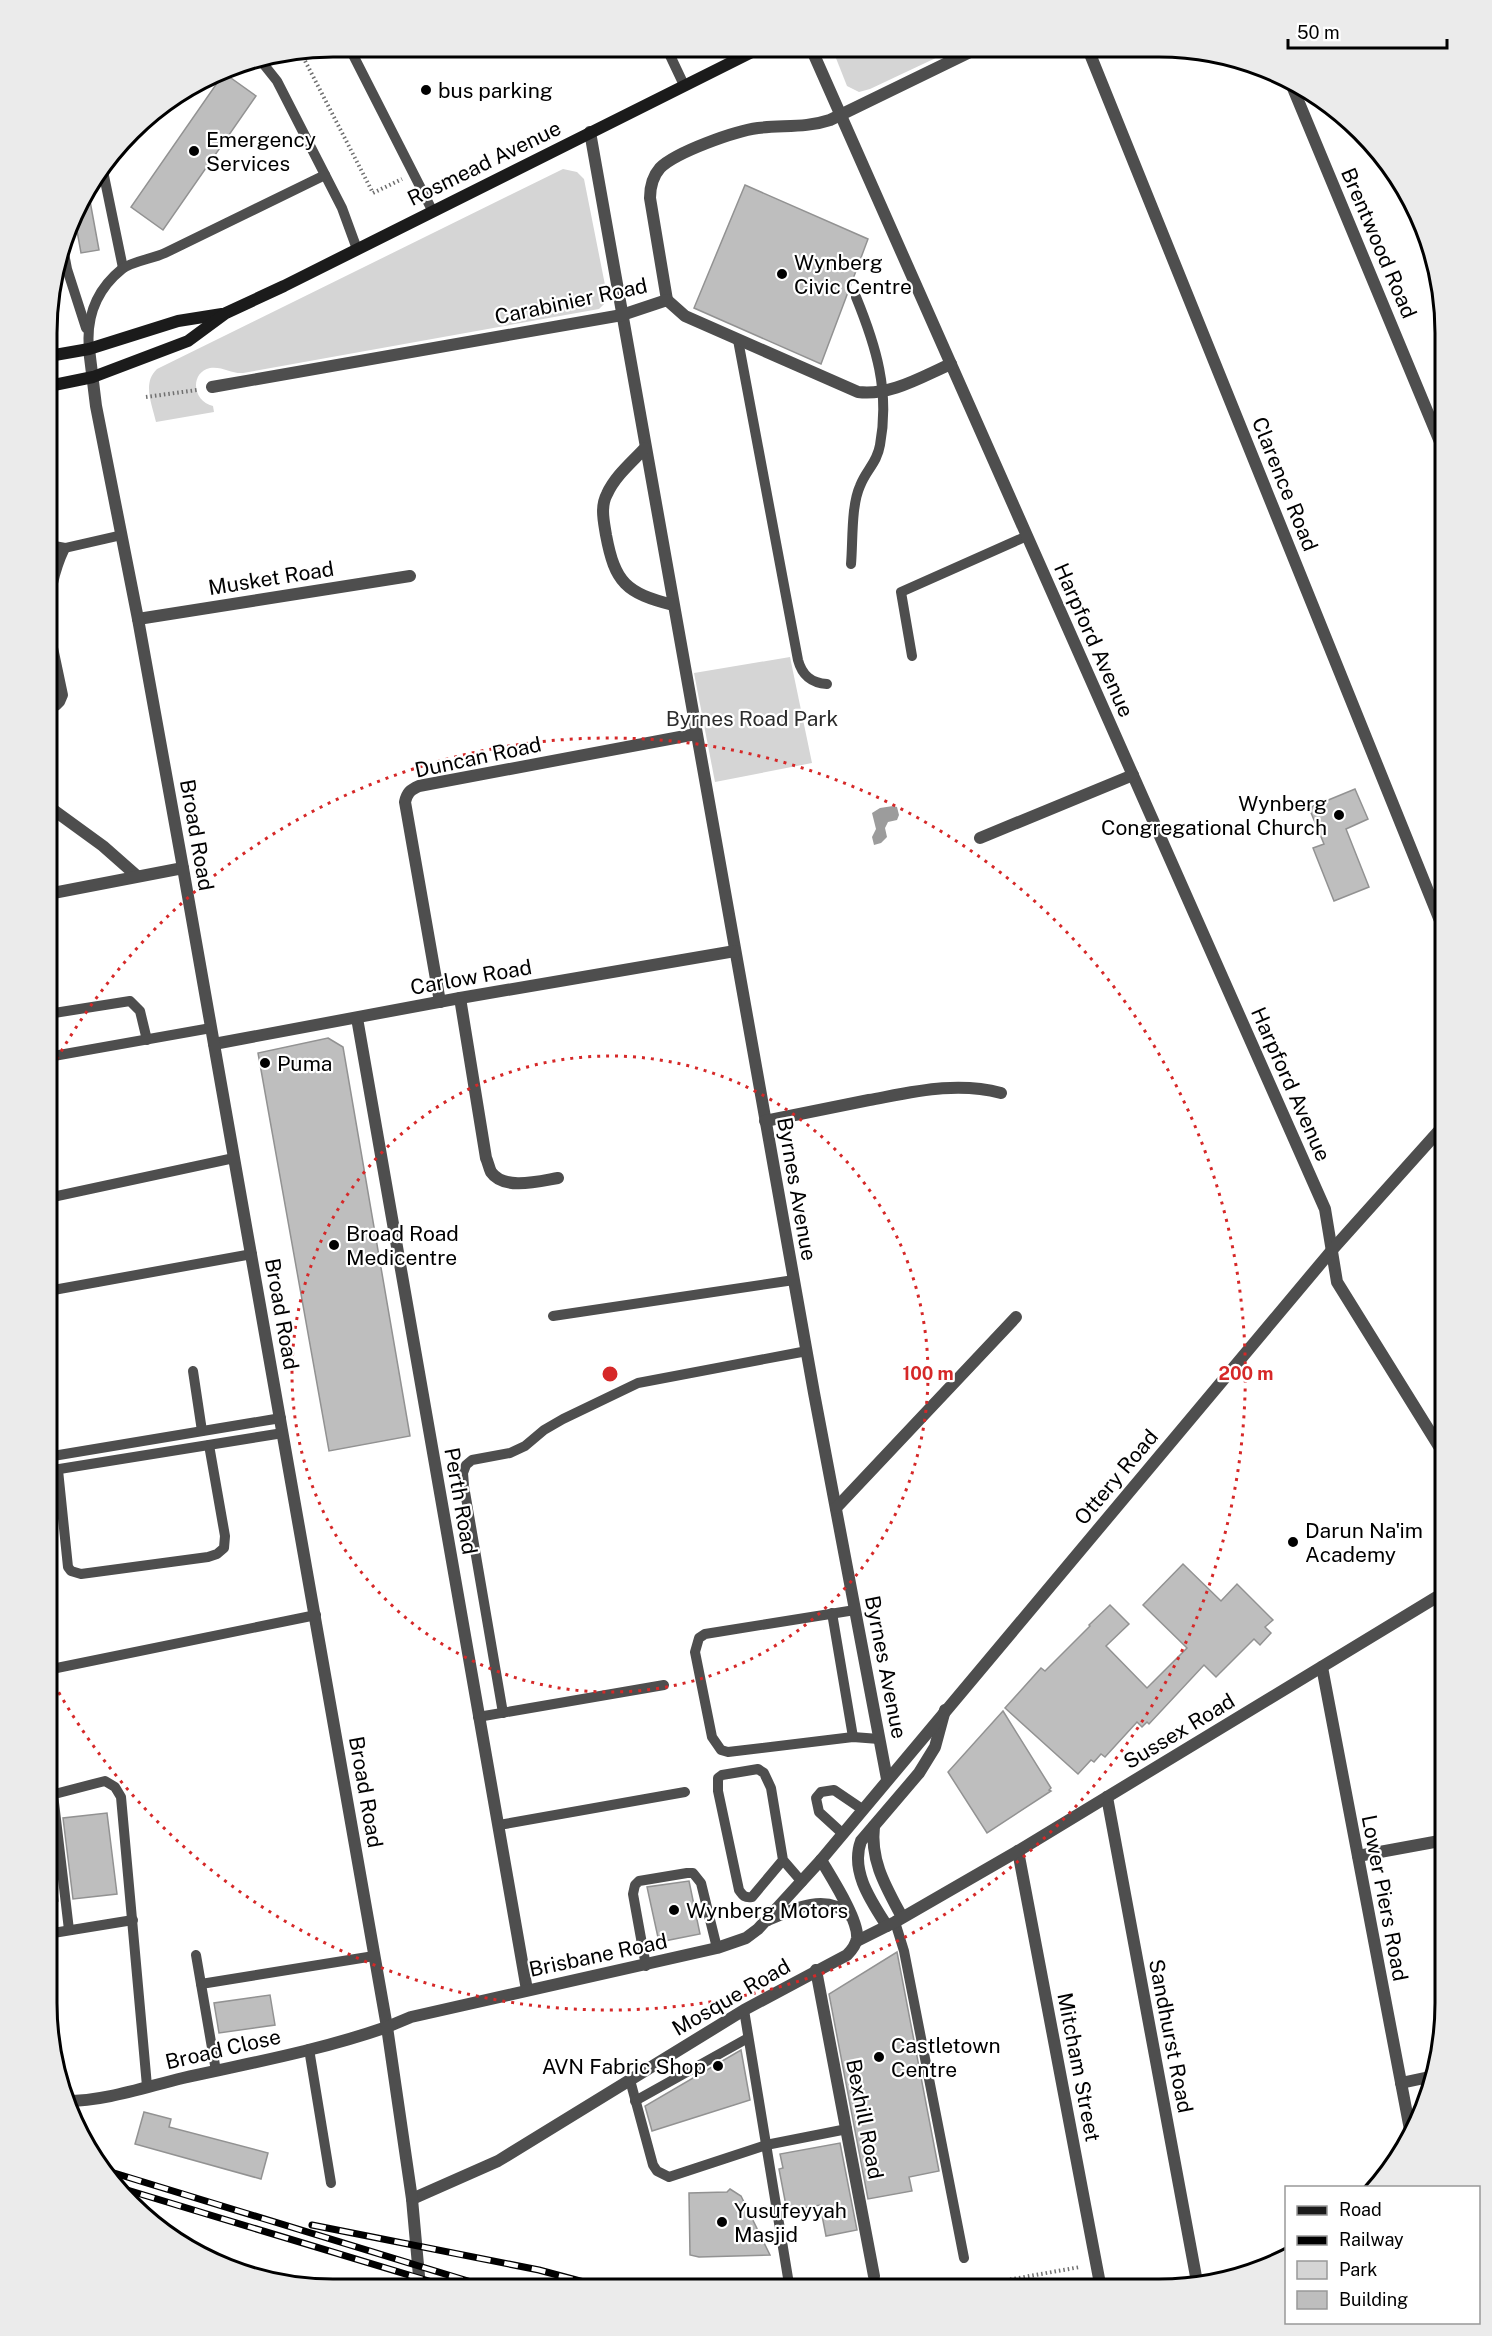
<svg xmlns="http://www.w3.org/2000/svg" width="1492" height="2336" font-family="'Public Sans',sans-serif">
  <rect width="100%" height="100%" fill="#fff"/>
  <g fill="#d5d5d5">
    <path d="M832 48H957L870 89 859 92 847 86Z"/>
    <path d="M563 169 577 172 584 179 607 295 605 303 599 309 243 373C232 374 222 366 210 368 189 373 193 402 213 406L214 412 156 422C152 404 142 383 157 369Z"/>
    <path d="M790 657 812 763 715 782 694 673Z"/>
  </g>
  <path fill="#9c9c9c" d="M893 806 897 807 899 815 897 820 888 822 885 828 887 837 881 843 874 845 872 837 876 829 872 813 880 808Z"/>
  <g fill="#bebebe" stroke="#929292" stroke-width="1.5">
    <path d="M224 73 256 96 163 230 131 207Z"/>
    <path d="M745 185 868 239 821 364 694 308Z"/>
    <path d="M88 190 99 250 81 253 74 214 76 206Z"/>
    <path d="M1355 789 1368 819 1346 829 1369 887 1334 901 1313 848 1324 844 1309 808Z"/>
    <path d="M328 1038 343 1047 410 1436 329 1451 258 1053Z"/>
    <path d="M1183 1564 1221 1601 1237 1584 1273 1620 1265 1627 1271 1633 1260 1645 1254 1639 1216 1677 1204 1665 1149 1724 1147 1722 1142 1727 1137 1722 1105 1757 1101 1754 1094 1762 1091 1760 1078 1774 1005 1708 1041 1668 1045 1671 1090 1626 1089 1625 1110 1605 1129 1624 1106 1646 1147 1688 1187 1648 1143 1605Z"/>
    <path d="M1003 1711 1051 1788 1049 1790 1051 1791 987 1833 948 1772Z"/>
    <path d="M107 1813 117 1894 73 1899 63 1818Z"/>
    <path d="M47 1820H48L58 1901 47 1902Z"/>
    <path d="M689 1881 700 1934 659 1942 647 1887Z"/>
    <path d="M897 1952 939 2171 909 2177 912 2191 868 2199 829 1994Z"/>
    <path d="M270 1995 275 2025 219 2033 214 2003Z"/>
    <path d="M741 2050 750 2100 652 2131 645 2106Z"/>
    <path d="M144 2112 171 2119 169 2127 268 2153 261 2179 135 2144Z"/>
    <path d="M840 2143 857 2230 826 2236 820 2205 787 2211 779 2169 783 2168 780 2154Z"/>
    <path d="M730 2189 741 2196 770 2255 699 2257 690 2255 689 2193 727 2192Z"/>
  </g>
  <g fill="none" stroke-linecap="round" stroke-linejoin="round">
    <g stroke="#707070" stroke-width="4" stroke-dasharray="1.5 3" stroke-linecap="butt">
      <path d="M301 53 373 193 402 179"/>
      <path d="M146 397 197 390"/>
      <path d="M528 2288 529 2282 549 2288"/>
      <path d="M957 2289 1080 2267"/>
    </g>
    <g stroke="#4e4e4e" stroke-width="10">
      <path d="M349 47 432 210"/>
      <path d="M666 47 684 85"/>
      <path d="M261 61 277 81 342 208 357 249"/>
      <path d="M103 171 123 268"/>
      <path d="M63 248 67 269 86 328"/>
      <path d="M738 340 798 660C802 675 811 683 827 684"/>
      <path d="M89 349C86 317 96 290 122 269 133 261 152 259 165 253 218 227 272 201 325 175"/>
      <path d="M49 545 65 548 122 535"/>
      <path d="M851 564C853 541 851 506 860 486 866 470 877 463 880 445 890 391 876 346 856 297"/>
      <path d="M48 622C50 595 53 573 65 548"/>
      <path d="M912 656 901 592 1027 536"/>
      <path d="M48 705 56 706 60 702 63 695 48 624"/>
      <path d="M48 1014 130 1001 140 1011 147 1040"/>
      <path d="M48 1057 211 1028"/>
      <path d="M48 1198 234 1158"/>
      <path d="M48 1291 252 1254"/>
      <path d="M553 1316 794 1280"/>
      <path d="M193 1371 202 1431"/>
      <path d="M47 1457 281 1418"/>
      <path d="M58 1470 68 1567 71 1571 81 1574 208 1557 217 1554 224 1548 225 1536 209 1445"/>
      <path d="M47 1471 283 1433"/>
      <path d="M855 1610 705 1634 699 1638 695 1652 712 1737 721 1750 728 1752 853 1737 879 1739"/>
      <path d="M832 1613 853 1737"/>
      <path d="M47 1670 316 1615"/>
      <path d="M503 1713 464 1486 463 1473 466 1465 472 1460 510 1453 525 1446 544 1430 563 1419 638 1383 807 1351"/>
      <path d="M478 1717 664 1685"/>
      <path d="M53 1794 69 1930"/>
      <path d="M47 1796 105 1781 115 1787 121 1797 147 2086"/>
      <path d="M499 1825 685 1792"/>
      <path d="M842 1833 819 1812 816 1798 821 1792 834 1790 862 1809"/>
      <path d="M783 1860 752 1897C745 1898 743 1896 739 1890L718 1791V1778L722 1775 758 1769 764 1773 771 1788 783 1860 802 1882"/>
      <path d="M895 1922 904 1951 964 2258"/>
      <path d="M47 1934 133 1920"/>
      <path d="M196 1955 216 2071"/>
      <path d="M646 1966 633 1894 635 1885 639 1881 687 1873H693L701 1883 717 1948"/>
      <path d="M201 1984 374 1956"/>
      <path d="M744 2010 789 2284"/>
      <path d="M309 2049 331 2183"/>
      <path d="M630 2080 653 2165 657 2171 669 2177 766 2145 847 2129"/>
      <path d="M635 2101 748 2038"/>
    </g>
    <g stroke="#4e4e4e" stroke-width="12">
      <path d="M811 48 1325 1209 1337 1282 1445 1456"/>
      <path d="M1088 49 1445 933"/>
      <path d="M1290 81 1445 454"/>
      <path d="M590 132 814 1393 887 1779"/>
      <path d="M667 300 650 198C650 187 653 176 660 168 676 152 735 131 758 128 783 125 806 128 830 120L978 48"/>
      <path d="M212 387 622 315 667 300 685 316 858 392C891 396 921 377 951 364"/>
      <path d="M645 448C632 462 615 476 607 494 600 507 604 522 606 535 615 583 626 593 673 605"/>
      <path d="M138 619 410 576"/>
      <path d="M48 806 103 846 137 876"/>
      <path d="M980 838 1133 775"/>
      <path d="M48 894 183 868"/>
      <path d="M460 998 486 1158C488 1162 489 1168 491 1172 504 1191 540 1181 558 1178"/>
      <path d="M440 1002 405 802C407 793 410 790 419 786L696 734"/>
      <path d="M357 1018 527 1990"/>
      <path d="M214 1044 460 998 735 951"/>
      <path d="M765 1121C800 1114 835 1107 869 1100 913 1092 956 1081 1001 1093"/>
      <path d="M836 1508 1016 1317"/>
      <path d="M1322 1667 1411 2135"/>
      <path d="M1107 1797 1197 2282"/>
      <path d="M874 1826C870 1861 886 1887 902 1917"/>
      <path d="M1018 1851 1101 2289"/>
      <path d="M1358 1856 1445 1840"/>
      <path d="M768 1920C793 1909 826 1893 849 1915"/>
      <path d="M887 1926C871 1901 850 1871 861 1841L919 1773 935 1747 945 1710"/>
      <path d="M857 1941 895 1922 1018 1851 1445 1592"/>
      <path d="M816 1970 874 2276"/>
      <path d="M1401 2083 1434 2076"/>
      <path d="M66 2101C105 2101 145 2087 183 2078 251 2063 321 2050 387 2027"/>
      <path d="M412 2199 498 2161 744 2010 847 1955C852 1950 856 1945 857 1938 859 1920 831 1877 821 1860"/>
    </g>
    <g stroke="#4e4e4e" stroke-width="12">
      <path d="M89 349 96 406 138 619 183 868 387 2027 412 2199 420 2287"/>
      <path d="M387 2027 411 2017 717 1948 746 1938 758 1929 821 1860 1332 1250 1445 1124"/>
    </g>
    <g stroke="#1b1b1b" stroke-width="12">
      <path d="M49 356 89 349 178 321 222 314"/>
      <path d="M49 386 93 377 188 341 226 313 284 286 760 48"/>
    </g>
    <defs>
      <g id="rail">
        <path d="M101 2169 491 2288"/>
        <path d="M114 2186 452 2288"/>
        <path d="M312 2225 539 2270 606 2288"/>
      </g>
    </defs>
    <use href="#rail" stroke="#000" stroke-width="7"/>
    <use href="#rail" stroke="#fff" stroke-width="4.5" stroke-dasharray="14" stroke-linecap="butt"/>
  </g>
  <g fill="none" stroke="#d62828" stroke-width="3" stroke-dasharray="3 6">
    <circle cx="610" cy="1374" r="318"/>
    <path d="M48 1075A636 636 0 1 1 48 1673"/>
  </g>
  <g fill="#000" stroke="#fff" stroke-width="2">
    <circle cx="426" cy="90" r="6"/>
    <circle cx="194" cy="151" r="6"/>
    <circle cx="782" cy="274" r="6"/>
    <circle cx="1339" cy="815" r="6"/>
    <circle cx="265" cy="1063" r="6"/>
    <circle cx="334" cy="1245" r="6"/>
    <circle cx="1293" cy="1542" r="6"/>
    <circle cx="674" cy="1910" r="6"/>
    <circle cx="879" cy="2057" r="6"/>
    <circle cx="718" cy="2066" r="6"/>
    <circle cx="722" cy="2222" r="6"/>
  </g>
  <g text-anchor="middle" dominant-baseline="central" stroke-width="4.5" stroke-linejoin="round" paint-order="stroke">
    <g font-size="21" fill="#000" stroke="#fff" text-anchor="start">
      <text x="438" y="90">bus parking</text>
      <text x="206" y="139">Emergency<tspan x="206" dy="24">Services</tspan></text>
      <text x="794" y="262">Wynberg<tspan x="794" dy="24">Civic Centre</tspan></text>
      <text x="1327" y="803" text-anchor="end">Wynberg<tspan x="1327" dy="24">Congregational Church</tspan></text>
      <text x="277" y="1063">Puma</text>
      <text x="346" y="1233">Broad Road<tspan x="346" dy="24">Medicentre</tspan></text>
      <text x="1305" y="1530">Darun Na'im<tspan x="1305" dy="24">Academy</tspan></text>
      <text x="686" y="1910">Wynberg Motors</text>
      <text x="891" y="2045">Castletown<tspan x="891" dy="24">Centre</tspan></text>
      <text x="706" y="2066" text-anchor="end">AVN Fabric Shop</text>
      <text x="734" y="2210">Yusufeyyah<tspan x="734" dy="24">Masjid</tspan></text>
    </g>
    <g font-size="21" fill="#000" stroke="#fff">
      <text transform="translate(484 163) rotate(-26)">Rosmead Avenue</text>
      <text transform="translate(1379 243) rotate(67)">Brentwood Road</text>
      <text transform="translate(571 301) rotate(-12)">Carabinier Road</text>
      <text transform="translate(1285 484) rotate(68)">Clarence Road</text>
      <text transform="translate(271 578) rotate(-9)">Musket Road</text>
      <text transform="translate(1094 640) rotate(66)">Harpford Avenue</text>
      <text transform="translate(478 757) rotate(-12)">Duncan Road</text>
      <text transform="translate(197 835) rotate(80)">Broad Road</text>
      <text transform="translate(471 977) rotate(-10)">Carlow Road</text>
      <text transform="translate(1291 1084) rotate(66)">Harpford Avenue</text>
      <text transform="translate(797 1189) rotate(80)">Byrnes Avenue</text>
      <text transform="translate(282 1314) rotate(80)">Broad Road</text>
      <text transform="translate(1116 1477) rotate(-50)">Ottery Road</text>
      <text transform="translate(461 1501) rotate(80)">Perth Road</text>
      <text transform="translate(886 1667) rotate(79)">Byrnes Avenue</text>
      <text transform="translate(1179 1731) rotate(-31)">Sussex Road</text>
      <text transform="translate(366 1792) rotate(80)">Broad Road</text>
      <text transform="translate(1385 1898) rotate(79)">Lower Piers Road</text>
      <text transform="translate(598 1955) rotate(-12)">Brisbane Road</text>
      <text transform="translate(731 1997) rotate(-30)">Mosque Road</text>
      <text transform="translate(1171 2036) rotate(79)">Sandhurst Road</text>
      <text transform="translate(223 2049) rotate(-13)">Broad Close</text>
      <text transform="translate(1079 2067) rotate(79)">Mitcham Street</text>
      <text transform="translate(865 2119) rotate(79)">Bexhill Road</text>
    </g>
    <g font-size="21" fill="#2c2c2c" stroke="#fff">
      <text x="752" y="718">Byrnes Road Park</text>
    </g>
  </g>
  <path d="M0 0H1492V2336H0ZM333 57H1159A276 276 0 0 1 1435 333V2003A276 276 0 0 1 1159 2279H333A276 276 0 0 1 57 2003V333A276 276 0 0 1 333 57Z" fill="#ebebeb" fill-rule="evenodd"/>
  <path fill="none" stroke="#000" stroke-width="3" d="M333 57H1159A276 276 0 0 1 1435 333V2003A276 276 0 0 1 1159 2279H333A276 276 0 0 1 57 2003V333A276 276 0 0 1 333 57Z"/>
  <circle cx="610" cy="1374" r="9" fill="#d62828" stroke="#fff" stroke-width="3"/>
  <g font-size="18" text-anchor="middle" font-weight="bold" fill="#d62828" stroke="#fff" stroke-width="4.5" stroke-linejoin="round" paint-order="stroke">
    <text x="928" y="1380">100 m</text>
    <text x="1246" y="1380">200 m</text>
  </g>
  <rect x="1285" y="2186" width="195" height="138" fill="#ffffff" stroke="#999999" stroke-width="1.5"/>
  <rect x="1297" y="2206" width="30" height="9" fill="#1b1b1b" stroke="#999999" stroke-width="1.5"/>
  <text x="1339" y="2216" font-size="18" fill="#000000">Road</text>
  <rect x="1297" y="2236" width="30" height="9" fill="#000000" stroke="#999999" stroke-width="1.5"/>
  <text x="1339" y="2246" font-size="18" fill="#000000">Railway</text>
  <rect x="1297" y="2261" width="30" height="18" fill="#d5d5d5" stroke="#999999" stroke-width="1.5"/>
  <text x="1339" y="2276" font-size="18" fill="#000000">Park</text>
  <rect x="1297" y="2291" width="30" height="18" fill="#bebebe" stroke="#999999" stroke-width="1.5"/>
  <text x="1339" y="2306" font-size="18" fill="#000000">Building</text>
  <path d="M1288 39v9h159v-9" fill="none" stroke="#000000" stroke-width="3"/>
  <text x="1297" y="39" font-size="18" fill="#000000" stroke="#ffffff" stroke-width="4.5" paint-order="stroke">50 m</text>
</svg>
